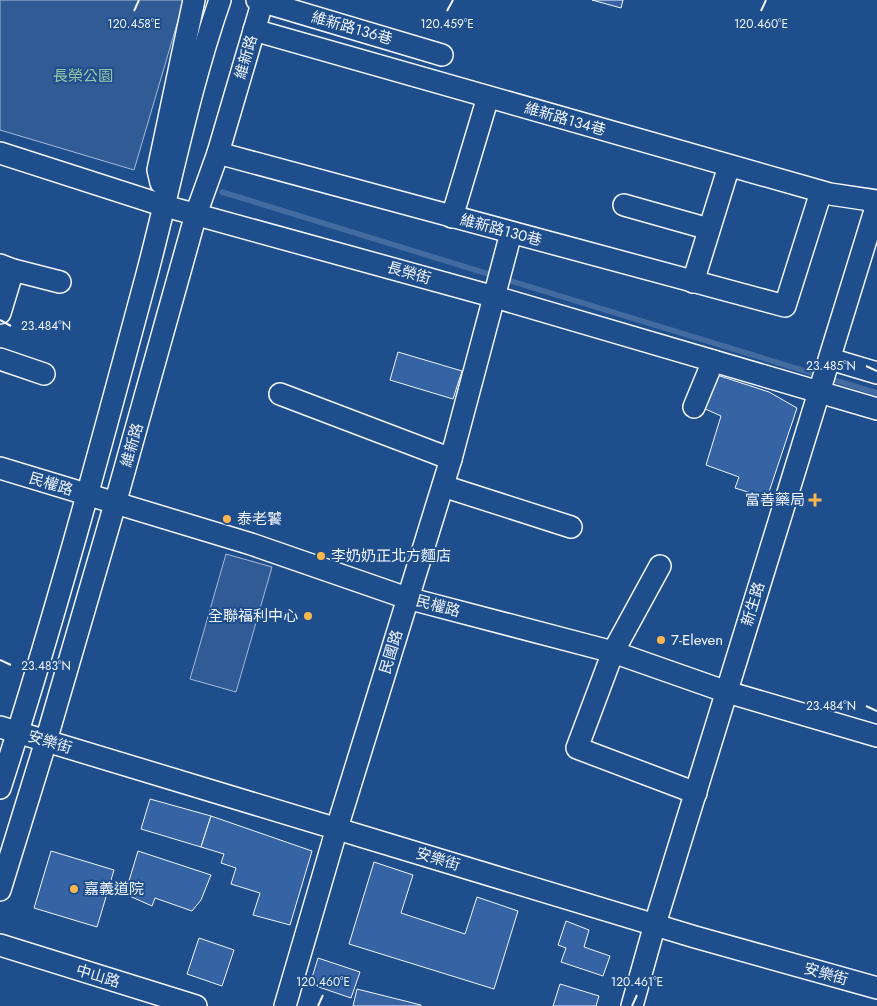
<svg xmlns="http://www.w3.org/2000/svg" width="877" height="1006" font-family="Jost,'Noto Sans TC',sans-serif">
  <rect width="100%" height="100%" fill="#1f4e8c"/>
  <g fill="#305b95" stroke="#a8bbd7">
    <path d="M0 0H184L134 170 0 130Z"/>
    <path d="M226 554 272 567 236 692 190 679Z"/>
  </g>
  <g fill="none" stroke-linecap="round" stroke-linejoin="round">
    <g stroke="#446ba0" stroke-width="5.5">
      <path d="M222 192 495 276"/>
      <path d="M504 279 877 393"/>
    </g>
  </g>
  <g fill="#3563a3" stroke="#f2f6ff">
    <path d="M592 0H623L621 8Z"/>
    <path d="M398 352 462 371 453 399 390 380Z"/>
    <path d="M717 375 769 392 797 408 767 498 735 488 739 477 706 465 721 416 703 408Z"/>
    <path d="M150 799 211 816 201 847 141 829Z"/>
    <path d="M211 816 312 851 290 925 253 915 260 893 231 884 236 868 221 863 224 854 201 847Z"/>
    <path d="M51 851 114 870 97 927 34 908Z"/>
    <path d="M138 851 211 875 201 900 192 911 155 898 152 906 125 894Z"/>
    <path d="M374 862 413 875 401 913 465 934 477 897 518 911 494 989 349 944Z"/>
    <path d="M566 921 589 930 584 947 610 956 603 976 561 962 566 948 558 945Z"/>
    <path d="M199 938 234 950 222 986 187 974Z"/>
    <path d="M318 958 360 972 351 998 310 984Z"/>
    <path d="M560 984 599 996 596 1006H553Z"/>
    <path d="M357 989 421 1005V1006H353Z"/>
  </g>
  <g fill="none" stroke-linecap="round" stroke-linejoin="round">
    <defs>
      <g id="minor">
        <path d="M257 0 442 55"/>
        <path d="M254 30 830 194 877 201"/>
        <path d="M0 153 165 206 495 297 877 409"/>
        <path d="M218 153 785 306 821 192"/>
        <path d="M161 183 158 170 194 0"/>
        <path d="M624 205 709 229"/>
        <path d="M452 217 488 97"/>
        <path d="M0 265 13 270 60 282"/>
        <path d="M693 282 729 166"/>
        <path d="M0 313 13 270"/>
        <path d="M0 359 44 374"/>
        <path d="M830 359 877 373"/>
        <path d="M280 394 451 459"/>
        <path d="M694 407 713 361"/>
        <path d="M0 468 251 544 407 598 613 652 727 692 877 736"/>
        <path d="M443 486 571 527"/>
        <path d="M660 566 613 652 577 748 696 793"/>
        <path d="M0 727 695 937 877 988"/>
        <path d="M0 788C55 618 101 446 147 274 171 183 189 89 220 0"/>
        <path d="M0 890 46 741 115 504 196 214 218 153 263 0"/>
        <path d="M0 945 196 1006"/>
        <path d="M285 1006 337 828 451 459 511 233"/>
        <path d="M632 1006 655 924 877 204"/>
      </g>
    </defs>
    <use href="#minor" stroke="#f2f6ff" stroke-width="24"/>
    <use href="#minor" stroke="#1f4e8c" stroke-width="21"/>
  </g>
  <path fill="none" stroke="#f2f6ff" stroke-width="2" d="M134 11 139 0M447 11 453 0M761 11 766 0M0 320 11 326M866 366 877 371M0 660 11 665M866 706 877 711M318 1006 323 995M632 1006 637 995"/>
  <g fill="#ffb74d" stroke="#1f4e8c" stroke-width="2">
    <path d="M812.5 492.5h5v5h5v5h-5v5h-5v-5h-5v-5h5z"/>
    <circle cx="227" cy="519" r="5"/>
    <circle cx="321" cy="556" r="5"/>
    <circle cx="308" cy="616" r="5"/>
    <circle cx="661" cy="640" r="5"/>
    <circle cx="74" cy="889" r="5"/>
  </g>
  <g text-anchor="middle" dominant-baseline="central" stroke-width="4" stroke-linejoin="round" paint-order="stroke">
    <g font-size="15" fill="#f2f6ff" stroke="#1f4e8c">
      <text transform="translate(352 28) rotate(16)">維新路136巷</text>
      <text transform="translate(246 57) rotate(-74)">維新路</text>
      <text transform="translate(565 119) rotate(16)">維新路134巷</text>
      <text transform="translate(501 230) rotate(15)">維新路130巷</text>
      <text transform="translate(409 273) rotate(16)">長榮街</text>
      <text transform="translate(132 445) rotate(-74)">維新路</text>
      <text transform="translate(51 484) rotate(17)">民權路</text>
      <text transform="translate(753 604) rotate(-73)">新生路</text>
      <text transform="translate(438 606) rotate(15)">民權路</text>
      <text transform="translate(391 652) rotate(-73)">民國路</text>
      <text transform="translate(50 742) rotate(17)">安樂街</text>
      <text transform="translate(438 859) rotate(17)">安樂街</text>
      <text transform="translate(826 974) rotate(16)">安樂街</text>
      <text transform="translate(98 976) rotate(17)">中山路</text>
    </g>
    <g font-size="15" fill="#97c8a6" stroke="#1f4e8c">
      <text x="83" y="76">長榮公園</text>
    </g>
    <g font-size="15" fill="#f2f6ff" stroke="#1f4e8c" text-anchor="start">
      <text x="805" y="500" text-anchor="end">富善藥局</text>
      <text x="237" y="519">泰老饕</text>
      <text x="331" y="556">李奶奶正北方麵店</text>
      <text x="298" y="616" text-anchor="end">全聯福利中心</text>
      <text x="671" y="640">7-Eleven</text>
      <text x="84" y="889">嘉義道院</text>
    </g>
  </g>
  <g font-size="12" text-anchor="middle" fill="#f2f6ff" stroke="#1f4e8c" stroke-width="4" stroke-linejoin="round" paint-order="stroke">
    <text x="761" y="28">120.460°E</text>
    <text x="134" y="28">120.458°E</text>
    <text x="447" y="28">120.459°E</text>
    <text x="46" y="330">23.484°N</text>
    <text x="831" y="370">23.485°N</text>
    <text x="46" y="670">23.483°N</text>
    <text x="831" y="710">23.484°N</text>
    <text x="323" y="986">120.460°E</text>
    <text x="637" y="986">120.461°E</text>
  </g>
</svg>
